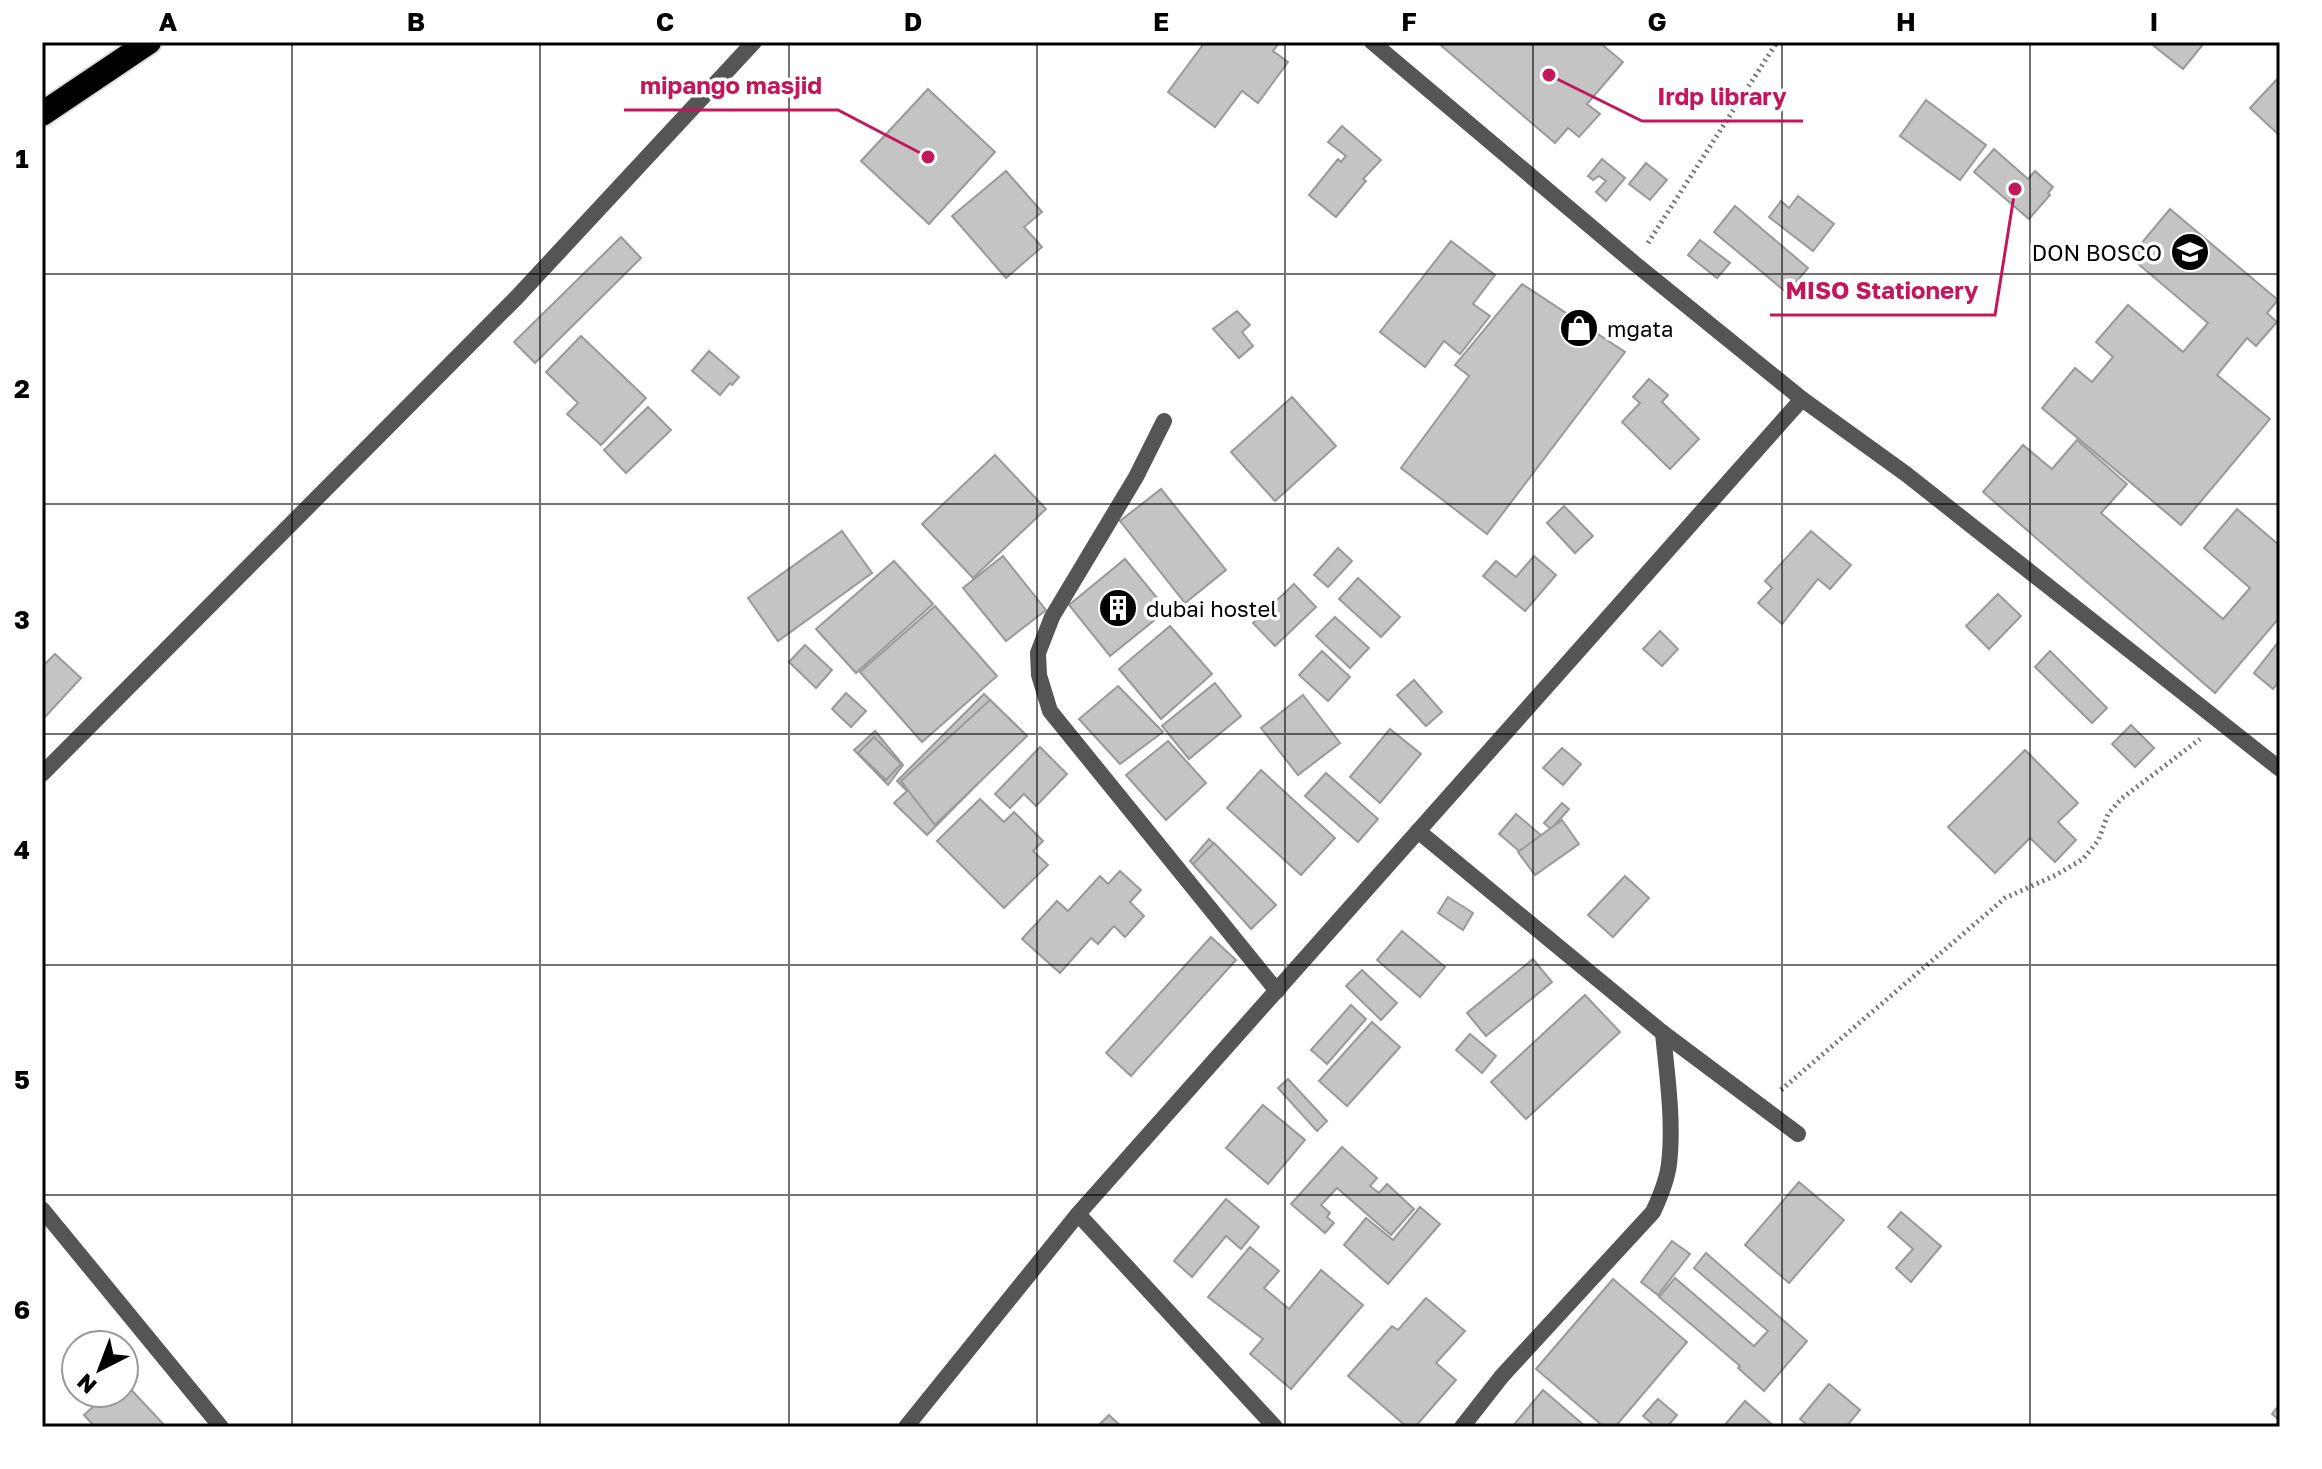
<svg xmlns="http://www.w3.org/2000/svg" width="2322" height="1469" font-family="'Golos Text',sans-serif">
  <rect width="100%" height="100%" fill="#fff"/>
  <g fill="#c4c4c4" stroke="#999" stroke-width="2">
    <path d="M1205 42H1280L1273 51 1288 62 1258 103 1242 91 1215 127 1168 92Z"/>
    <path d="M1437 42H1599L1623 62 1587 104 1600 114 1579 137 1568 128 1555 143Z"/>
    <path d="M2149 42H2205L2183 69Z"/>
    <path d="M2280 76V136L2250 108Z"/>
    <path d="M928 89 995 152 929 224 861 161Z"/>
    <path d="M1926 100 1986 145 1960 180 1900 136Z"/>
    <path d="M1342 126 1381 160 1363 179 1366 181 1336 217 1309 195 1338 159 1341 162 1346 156 1328 142Z"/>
    <path d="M1994 149 2028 179 2035 171 2053 187 2048 193 2050 195 2029 219 1974 172Z"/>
    <path d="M1602 159 1625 178 1606 201 1596 192 1606 181 1599 176 1593 180 1588 176Z"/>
    <path d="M1646 163 1667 180 1650 200 1629 184Z"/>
    <path d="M1006 171 1042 212 1024 227 1042 247 1006 278 952 216Z"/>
    <path d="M1798 196 1834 224 1813 251 1769 217 1781 201 1789 208Z"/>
    <path d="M1735 206 1808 268 1787 293 1714 232Z"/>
    <path d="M2170 209 2278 300 2267 313 2277 322 2256 346 2247 338 2217 375 2270 419 2181 525 2042 408 2075 368 2092 382 2113 357 2096 342 2128 305 2183 352 2208 323 2130 257Z"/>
    <path d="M621 237 641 258 535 363 514 342Z"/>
    <path d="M1700 240 1730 263 1717 278 1688 255Z"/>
    <path d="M1451 241 1495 275 1473 304 1490 316 1460 354 1444 341 1425 367 1380 332Z"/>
    <path d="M1522 284 1625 352 1487 534 1401 468 1469 376 1455 365Z"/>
    <path d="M1237 311 1250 325 1242 332 1253 346 1239 358 1213 329Z"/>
    <path d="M581 336 646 398 601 445 567 414 578 403 546 372Z"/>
    <path d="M709 351 739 377 732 385 730 383 720 395 692 371Z"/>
    <path d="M1649 379 1668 395 1662 402 1699 439 1670 469 1622 422 1640 403 1633 397Z"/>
    <path d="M1292 397 1336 446 1275 501 1231 452Z"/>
    <path d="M648 407 671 430 626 473 604 450Z"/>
    <path d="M2077 440 2127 484 2101 513 2223 619 2250 588 2204 548 2237 509 2280 546V617L2215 693 1983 492 2023 445 2052 469Z"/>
    <path d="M995 455 1046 509 973 578 922 524Z"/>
    <path d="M1161 489 1226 570 1185 603 1120 521Z"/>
    <path d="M1564 506 1593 536 1575 553 1547 523Z"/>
    <path d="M842 531 872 573 778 641 748 598Z"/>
    <path d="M1811 531 1851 565 1830 589 1818 579 1782 624 1758 603 1772 588 1765 581Z"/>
    <path d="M1338 548 1352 561 1328 587 1314 575Z"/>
    <path d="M1003 556 1046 610 1006 641 963 588Z"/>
    <path d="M1534 556 1556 575 1525 611 1483 576 1496 561 1516 577Z"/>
    <path d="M1125 559 1167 610 1110 656 1069 605Z"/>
    <path d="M894 561 933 604 856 673 816 629Z"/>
    <path d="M1358 578 1400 617 1381 637 1339 599Z"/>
    <path d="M1294 584 1316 607 1275 646 1253 623Z"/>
    <path d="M1998 594 2021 616 1989 649 1966 626Z"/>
    <path d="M935 606 997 676 922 742 860 672Z"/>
    <path d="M1335 617 1369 648 1350 668 1316 636Z"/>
    <path d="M1170 626 1212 674 1161 719 1119 669Z"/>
    <path d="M1660 631 1678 649 1662 666 1643 649Z"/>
    <path d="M2280 640V680L2273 689 2254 673Z"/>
    <path d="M805 645 832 670 816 688 789 662Z"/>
    <path d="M1322 651 1350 677 1328 701 1299 675Z"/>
    <path d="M2050 651 2107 708 2092 723 2035 667Z"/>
    <path d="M55 654 81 678 45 717 42 714V667Z"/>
    <path d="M1414 680 1442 712 1426 726 1397 695Z"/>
    <path d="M1215 683 1241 716 1189 759 1162 726Z"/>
    <path d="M1118 686 1163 732 1120 764 1079 719Z"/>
    <path d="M846 693 866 711 851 727 832 709Z"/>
    <path d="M984 694 1026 735 927 835 894 803 907 791 897 781Z"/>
    <path d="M1303 695 1340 743 1298 775 1261 728Z"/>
    <path d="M990 700 1027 736 935 825 901 781Z"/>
    <path d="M2131 725 2154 748 2135 767 2112 744Z"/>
    <path d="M1390 729 1421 754 1380 803 1350 777Z"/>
    <path d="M875 731 903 765 888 785 854 750Z"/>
    <path d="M874 737 901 764 886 780 858 753Z"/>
    <path d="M1168 741 1206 783 1166 820 1126 775Z"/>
    <path d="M1040 747 1067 774 1036 806 1024 794 1010 808 995 794Z"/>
    <path d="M1562 748 1581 764 1563 785 1543 768Z"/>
    <path d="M2025 750 2078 803 2058 822 2076 840 2055 862 2030 838 1995 873 1948 827Z"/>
    <path d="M1261 770 1335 838 1301 875 1227 808Z"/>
    <path d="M1326 773 1378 819 1358 842 1305 796Z"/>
    <path d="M980 799 1004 822 1014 812 1043 841 1033 851 1048 865 1004 908 937 841Z"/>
    <path d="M1562 803 1569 809 1551 829 1544 823Z"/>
    <path d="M1516 814 1542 836 1525 856 1499 834Z"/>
    <path d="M1562 820 1579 844 1535 875 1518 852Z"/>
    <path d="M1209 839 1274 905 1252 928 1190 861Z"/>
    <path d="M1214 843 1276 905 1251 929 1193 864Z"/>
    <path d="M1120 871 1141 890 1130 902 1144 916 1125 937 1114 926 1098 944 1091 938 1060 973 1022 939 1057 901 1068 911 1100 876 1108 884Z"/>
    <path d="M1625 876 1649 898 1613 937 1588 915Z"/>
    <path d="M1448 897 1473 913 1463 930 1438 913Z"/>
    <path d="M1402 931 1445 967 1420 997 1377 960Z"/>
    <path d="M1211 937 1236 960 1131 1076 1106 1053Z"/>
    <path d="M1533 959 1552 982 1486 1036 1467 1013Z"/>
    <path d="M1362 970 1397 1003 1381 1020 1346 986Z"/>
    <path d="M1585 995 1620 1032 1526 1119 1491 1082Z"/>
    <path d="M1351 1005 1366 1019 1327 1064 1311 1050Z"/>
    <path d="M1372 1022 1400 1047 1347 1106 1319 1081Z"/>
    <path d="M1470 1034 1496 1056 1482 1073 1456 1050Z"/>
    <path d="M1288 1079 1327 1121 1317 1131 1278 1088Z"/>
    <path d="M1263 1105 1305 1140 1268 1184 1226 1148Z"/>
    <path d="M1342 1147 1377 1178 1370 1186 1379 1193 1387 1184 1414 1209 1391 1235 1337 1188 1321 1205 1330 1213 1327 1217 1334 1223 1325 1233 1291 1204Z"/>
    <path d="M1799 1182 1844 1220 1789 1283 1745 1245Z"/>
    <path d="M1226 1199 1259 1227 1241 1249 1226 1236 1192 1277 1174 1261Z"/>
    <path d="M1420 1207 1440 1224 1388 1284 1344 1245 1366 1218 1393 1240Z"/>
    <path d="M1901 1212 1941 1246 1911 1282 1896 1268 1913 1249 1888 1227Z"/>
    <path d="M1672 1241 1690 1254 1658 1295 1641 1282Z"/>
    <path d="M1250 1247 1279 1271 1264 1288 1289 1309 1321 1270 1363 1305 1291 1389 1250 1354 1263 1339 1208 1297Z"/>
    <path d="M1706 1253 1807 1341 1764 1391 1738 1368 1740 1366 1659 1297 1675 1278 1754 1346 1768 1331 1694 1268Z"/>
    <path d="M1613 1279 1687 1342 1615 1427H1604L1536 1369Z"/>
    <path d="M1426 1298 1465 1331 1436 1363 1456 1380 1415 1427H1407L1348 1376 1392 1326 1398 1330Z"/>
    <path d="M124 1382 166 1427H95L84 1415 108 1393H124Z"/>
    <path d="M1829 1384 1860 1410 1846 1427H1809L1800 1419Z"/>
    <path d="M1543 1390 1586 1427H1512Z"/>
    <path d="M1658 1399 1677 1415 1667 1427H1656L1643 1416Z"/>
    <path d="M1745 1401 1775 1427H1723Z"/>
    <path d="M2280 1404V1421L2272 1414Z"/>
    <path d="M1109 1415 1122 1427H1097Z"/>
  </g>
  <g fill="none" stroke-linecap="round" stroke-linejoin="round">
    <defs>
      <path id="highway" d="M42 114 149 42"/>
    </defs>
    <use href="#highway" stroke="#dbdbdb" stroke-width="28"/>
    <g stroke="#777" stroke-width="5" stroke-dasharray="2 4" stroke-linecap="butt">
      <path d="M1648 243 1777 42"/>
      <path d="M1781 1090 2005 898 2056 875 2083 859 2098 841 2108 814 2121 799 2200 739"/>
    </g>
    <g stroke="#555" stroke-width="16">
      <path d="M1372 42 1634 263 1802 399 1906 474 2280 769"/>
      <path d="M1164 421 1136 477 1052 617 1038 653 1039 675 1050 711 1277 991"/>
      <path d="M42 774 517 297 754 42"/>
      <path d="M1418 831 1663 1033 1798 1134"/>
      <path d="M42 1209 221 1427"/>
      <path d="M1078 1214 1275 1427"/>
      <path d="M906 1427 1078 1214 1802 399"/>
      <path d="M1462 1427 1502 1376 1653 1212C1660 1197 1667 1181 1669 1164 1674 1122 1667 1075 1663 1033"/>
    </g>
    <use href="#highway" stroke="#000" stroke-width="24"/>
  </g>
  <path fill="none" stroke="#000" stroke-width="2" stroke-opacity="0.55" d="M292 42V1427M540 42V1427M789 42V1427M1037 42V1427M1285 42V1427M1533 42V1427M1782 42V1427M2030 42V1427M42 274H2280M42 504H2280M42 734H2280M42 965H2280M42 1195H2280"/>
  <defs>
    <symbol id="school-disc" viewBox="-11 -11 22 22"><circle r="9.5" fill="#000" stroke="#fff"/><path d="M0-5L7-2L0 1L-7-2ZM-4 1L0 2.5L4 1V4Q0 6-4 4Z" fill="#fff"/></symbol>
    <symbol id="shop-disc" viewBox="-11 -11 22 22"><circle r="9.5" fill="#000" stroke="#fff"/><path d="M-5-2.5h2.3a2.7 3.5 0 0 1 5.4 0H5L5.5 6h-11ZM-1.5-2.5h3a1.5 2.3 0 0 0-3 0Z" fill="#fff"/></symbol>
    <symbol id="building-disc" viewBox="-11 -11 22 22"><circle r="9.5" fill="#000" stroke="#fff"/><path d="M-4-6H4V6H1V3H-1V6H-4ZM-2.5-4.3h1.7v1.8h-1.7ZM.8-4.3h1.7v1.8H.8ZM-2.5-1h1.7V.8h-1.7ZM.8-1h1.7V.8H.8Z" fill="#fff"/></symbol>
  </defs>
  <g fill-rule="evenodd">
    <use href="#school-disc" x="2168" y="230" width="44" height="44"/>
    <use href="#shop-disc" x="1557" y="306" width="44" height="44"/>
    <use href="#building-disc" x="1096" y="586" width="44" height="44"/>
  </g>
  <g text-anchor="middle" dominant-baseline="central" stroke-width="7" stroke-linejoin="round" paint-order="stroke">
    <g font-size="22" fill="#000" stroke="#fff" text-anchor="start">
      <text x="2162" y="252" text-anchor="end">DON BOSCO</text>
      <text x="1607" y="328">mgata</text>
      <text x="1146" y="608">dubai hostel</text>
    </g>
  </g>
  <path fill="none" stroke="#c2185b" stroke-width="3" d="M928 157L838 110H624M1549 75L1642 121H1803M2015 189L1995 315H1770"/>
  <g fill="#c2185b" stroke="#fff" stroke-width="3">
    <circle cx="928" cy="157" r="8"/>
    <circle cx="1549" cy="75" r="8"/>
    <circle cx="2015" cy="189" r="8"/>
  </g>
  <g font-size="24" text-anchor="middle" font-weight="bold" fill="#c2185b" stroke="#fff" stroke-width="7" stroke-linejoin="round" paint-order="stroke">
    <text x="731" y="94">mipango masjid</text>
    <text x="1722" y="105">Irdp library</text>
    <text x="1882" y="299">MISO Stationery</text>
  </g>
  <rect width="2322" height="1469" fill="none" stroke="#ffffff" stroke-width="88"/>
  <g transform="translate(100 1369) rotate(222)"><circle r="38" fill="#ffffff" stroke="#999999" stroke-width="2"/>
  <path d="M0-6L14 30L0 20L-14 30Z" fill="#000000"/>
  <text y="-12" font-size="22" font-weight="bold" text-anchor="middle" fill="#000000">N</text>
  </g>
  <rect x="44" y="44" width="2234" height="1381" fill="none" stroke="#000" stroke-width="3"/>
  <g font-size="26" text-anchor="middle" font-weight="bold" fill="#000">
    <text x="168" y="31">A</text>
    <text x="416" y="31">B</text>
    <text x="665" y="31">C</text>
    <text x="913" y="31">D</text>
    <text x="1161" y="31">E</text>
    <text x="1409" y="31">F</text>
    <text x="1657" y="31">G</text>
    <text x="1906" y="31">H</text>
    <text x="2154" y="31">I</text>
    <text x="22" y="168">1</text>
    <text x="22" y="398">2</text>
    <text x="22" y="629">3</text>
    <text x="22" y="859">4</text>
    <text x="22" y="1089">5</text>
    <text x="22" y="1319">6</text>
  </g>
</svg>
